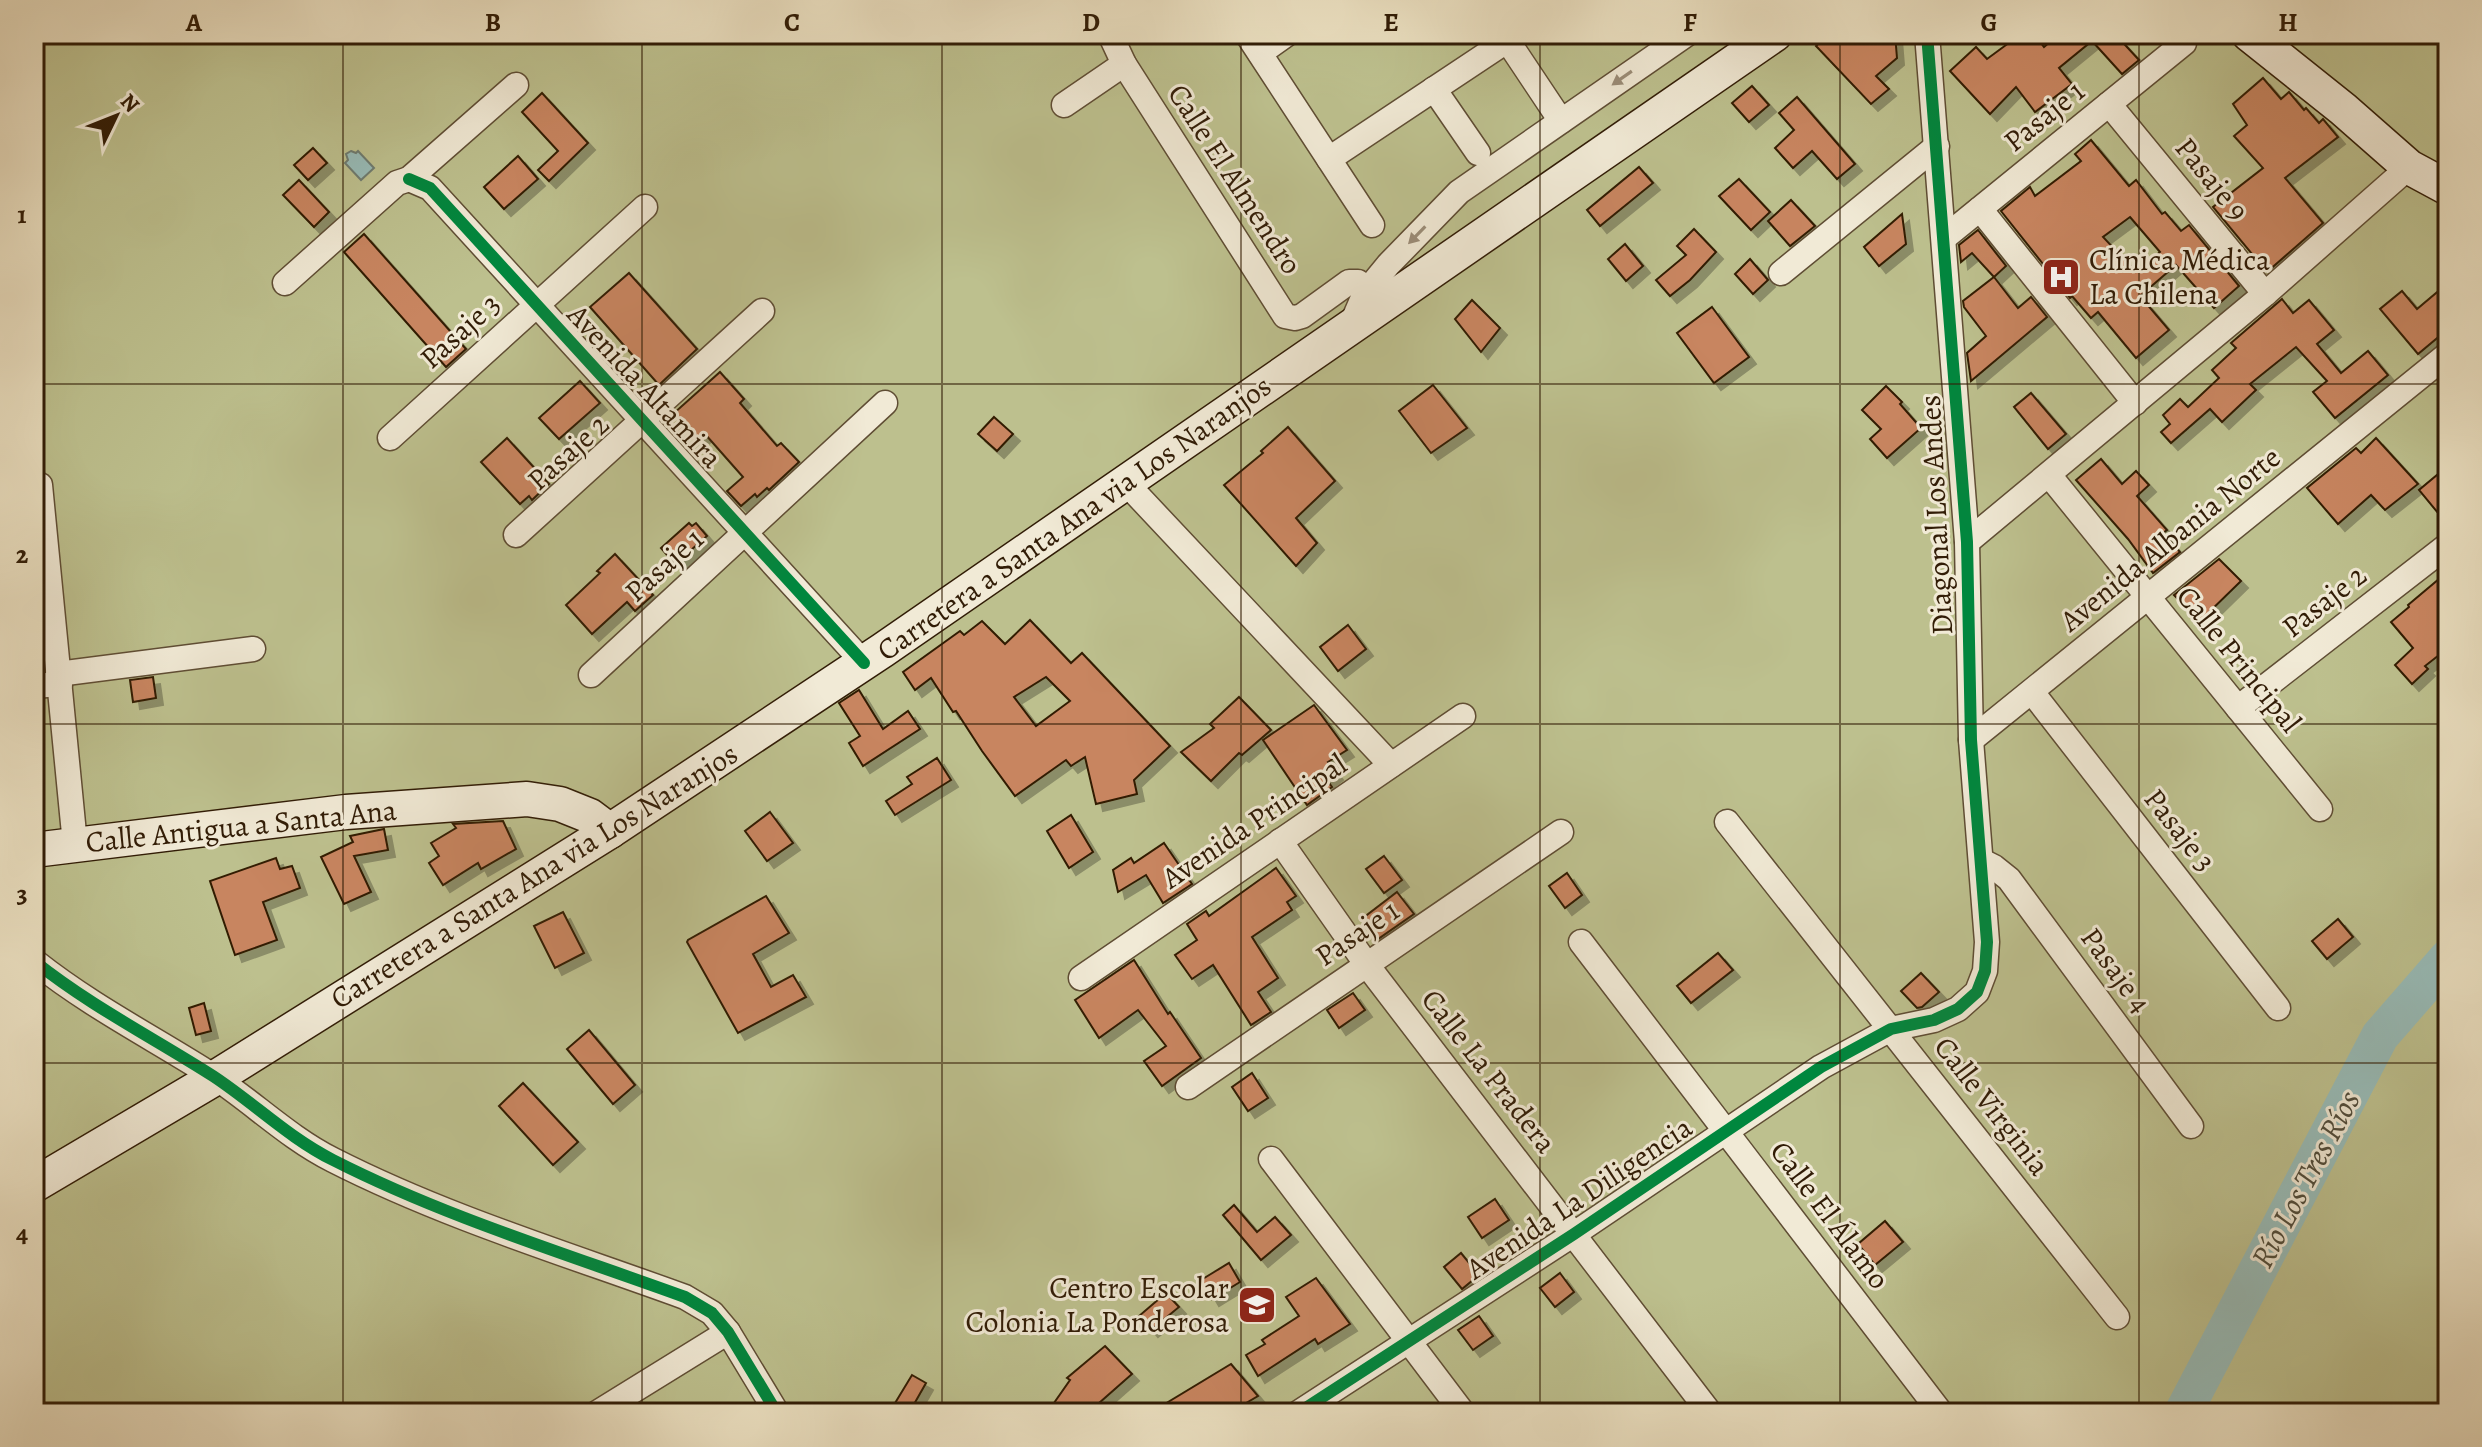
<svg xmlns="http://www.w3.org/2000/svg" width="2482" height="1447" font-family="Alegreya,serif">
  <defs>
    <filter id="shadow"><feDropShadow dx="7" dy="7" stdDeviation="0" flood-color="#0004"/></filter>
  </defs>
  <rect width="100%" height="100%" fill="#eadfc0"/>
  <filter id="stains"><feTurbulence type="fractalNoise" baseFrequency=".0025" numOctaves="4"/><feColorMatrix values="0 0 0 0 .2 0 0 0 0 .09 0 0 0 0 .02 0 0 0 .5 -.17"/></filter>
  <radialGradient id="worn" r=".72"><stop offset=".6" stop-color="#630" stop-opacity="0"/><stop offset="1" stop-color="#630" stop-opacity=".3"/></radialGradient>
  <rect fill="#bdc08e" stroke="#776e4a" stroke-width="2" x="34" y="34" width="2414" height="1379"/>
  <path fill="#98bcb8" stroke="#6f7c71" stroke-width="2" d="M351 151 356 153 358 151 374 168 361 180 345 163 348 160 346 154Z"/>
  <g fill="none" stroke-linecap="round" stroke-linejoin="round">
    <path stroke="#98bcb8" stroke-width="38" d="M2183 1413 2380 1036 2448 958"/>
  </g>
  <g fill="#c88560" stroke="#311c06" stroke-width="2" fill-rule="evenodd" filter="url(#shadow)">
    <path d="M1829 34H1895L1897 58 1876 76 1889 89 1871 104 1816 46Z"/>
    <path d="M2021 34H2034L2044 47 2059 34H2115L2139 60 2122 74 2092 41 2059 68 2072 84 2035 112 2016 87 1990 114 1950 71 1976 47 1987 59Z"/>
    <path d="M2263 78 2281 99 2289 92 2304 110 2306 108 2319 123 2323 119 2338 137 2285 178 2323 223 2267 272 2213 207 2263 168 2234 136 2247 125 2233 104Z"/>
    <path d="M1752 86 1769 105 1749 122 1732 103Z"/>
    <path d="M542 93 588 143 549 181 538 170 558 151 522 112Z"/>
    <path d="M1797 97 1855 164 1837 179 1812 151 1793 168 1775 148 1794 130 1779 113Z"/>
    <path d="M2091 140 2129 186 2136 180 2162 214 2165 212 2181 231 2189 225 2239 286 2214 308 2176 265 2140 296 2169 330 2136 358 2098 312 2091 318 2072 296 2070 298 2001 211 2030 187 2035 196 2081 161 2075 154ZM2130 217 2160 252 2136 272 2103 237Z"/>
    <path d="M313 148 327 163 308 180 294 165Z"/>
    <path d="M518 156 538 179 504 209 484 187Z"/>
    <path d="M1639 167 1653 183 1600 226 1587 210Z"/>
    <path d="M1739 179 1770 212 1751 230 1719 196Z"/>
    <path d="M299 180 329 212 314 227 283 195Z"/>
    <path d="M1791 200 1815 226 1790 246 1768 221Z"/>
    <path d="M1902 214 1906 244 1879 266 1864 247Z"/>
    <path d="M1694 229 1716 252 1690 280 1670 296 1656 280 1686 255 1677 246Z"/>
    <path d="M1978 230 2006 266 1994 277 1972 253 1961 262 1959 245Z"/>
    <path d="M364 234 466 349 446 367 344 252Z"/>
    <path d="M1625 244 1643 266 1626 281 1608 259Z"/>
    <path d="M1750 259 1768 280 1753 294 1735 274Z"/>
    <path d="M629 273 697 349 659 385 590 307Z"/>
    <path d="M1994 277 2018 308 2031 297 2047 317 1971 381 1967 353 1986 336 1964 307 1963 301Z"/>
    <path d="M2448 283V329L2418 354 2380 309 2402 291 2417 309Z"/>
    <path d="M2282 299 2293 313 2309 300 2334 330 2317 344 2341 373 2368 351 2388 375 2335 418 2313 392 2327 381 2296 347 2250 384 2256 390 2222 422 2210 409 2171 443 2161 432 2170 424 2163 415 2180 399 2188 407 2219 378 2212 370 2236 348 2231 343Z"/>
    <path d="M1472 300 1500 328 1481 352 1455 319Z"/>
    <path d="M1712 307 1749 357 1714 383 1677 333Z"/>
    <path d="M720 372 744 399 740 403 777 446 781 443 799 462 769 490 767 488 757 497 755 494 741 506 727 491 743 477 705 434 697 441 673 414Z"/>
    <path d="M580 381 600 403 559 439 539 418Z"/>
    <path d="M1433 385 1467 428 1431 453 1399 411Z"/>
    <path d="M1886 386 1902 402 1900 404 1921 428 1887 458 1870 439 1881 429 1862 410Z"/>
    <path d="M2031 393 2066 434 2048 449 2014 407Z"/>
    <path d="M994 417 1013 434 997 451 978 434Z"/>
    <path d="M1288 427 1335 481 1296 518 1317 543 1296 566 1224 485 1263 453 1261 451Z"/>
    <path d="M507 438 549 484 532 500 529 496 520 504 481 462Z"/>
    <path d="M2376 438 2418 484 2385 510 2371 495 2338 524 2307 488 2356 448 2361 453Z"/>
    <path d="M2101 459 2122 484 2136 471 2149 485 2137 496 2167 530 2163 533 2180 552 2153 573 2128 539 2076 480Z"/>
    <path d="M2437 475 2448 488V525L2419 490Z"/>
    <path d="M689 523 692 526 696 523 707 536 675 564 661 548Z"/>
    <path d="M615 554 653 595 635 611 627 602 592 634 566 605 600 573 597 571Z"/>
    <path d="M2219 559 2241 581 2200 621 2174 595Z"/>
    <path d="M2439 579 2448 590V648L2425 666 2428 669 2412 684 2395 665 2413 648 2391 622 2409 607 2408 605Z"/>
    <path d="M1030 620 1071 663 1082 653 1170 746 1134 780 1137 794 1096 804 1085 757 1071 766 1066 760 1015 796 982 751 956 711 953 712 931 678 915 690 903 672 960 631 964 635 982 621 1005 644ZM1046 677 1070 701 1036 726 1014 697Z"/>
    <path d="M1348 625 1366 649 1338 671 1320 647Z"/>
    <path d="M153 677 156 698 133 702 130 680Z"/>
    <path d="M859 690 883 729 908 711 920 729 863 766 849 743 860 736 839 703Z"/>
    <path d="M1239 697 1271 730 1242 755 1239 753 1211 781 1181 752 1214 728 1210 724Z"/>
    <path d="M1314 705 1347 750 1328 762 1336 773 1327 780 1332 787 1307 805 1263 740Z"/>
    <path d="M937 758 951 780 895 815 886 801 912 784 907 777Z"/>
    <path d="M770 812 793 843 767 861 745 831Z"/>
    <path d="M1071 815 1093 852 1069 868 1047 831Z"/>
    <path d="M503 821 516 849 481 869 478 863 443 885 429 863 439 856 431 843 456 828 453 824Z"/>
    <path d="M384 829 388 850 354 856 371 892 344 904 321 857 353 842 350 836Z"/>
    <path d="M1164 843 1192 884 1163 903 1146 875 1118 892 1113 870 1131 858 1134 863Z"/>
    <path d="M1384 856 1402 880 1384 893 1366 869Z"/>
    <path d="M276 858 280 869 292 866 300 888 263 902 277 940 235 955 210 881Z"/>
    <path d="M1276 868 1296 896 1287 902 1292 910 1252 937 1278 978 1258 992 1271 1012 1251 1025 1213 965 1192 979 1175 955 1197 940 1187 924 1206 911 1209 916Z"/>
    <path d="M1567 873 1582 895 1565 908 1549 886Z"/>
    <path d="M1397 892 1414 914 1378 939 1363 918Z"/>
    <path d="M766 896 789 933 753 954 771 987 793 975 806 997 738 1033 687 942 688 940Z"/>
    <path d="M563 912 584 953 555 968 534 926Z"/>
    <path d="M2338 919 2353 937 2327 959 2312 941Z"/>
    <path d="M1718 953 1733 970 1691 1003 1677 986Z"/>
    <path d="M1134 960 1168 1014 1170 1012 1201 1058 1162 1086 1144 1061 1166 1046 1138 1010 1099 1038 1075 1000Z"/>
    <path d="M1921 973 1939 992 1922 1007 1917 1008 1901 991Z"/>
    <path d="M1353 993 1365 1010 1339 1028 1327 1010Z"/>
    <path d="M204 1003 211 1031 196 1035 189 1008Z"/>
    <path d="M589 1030 635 1085 613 1104 567 1049Z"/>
    <path d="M1252 1073 1268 1098 1248 1111 1232 1087Z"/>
    <path d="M523 1083 578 1142 553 1165 499 1106Z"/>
    <path d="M1495 1199 1509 1220 1482 1238 1468 1217Z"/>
    <path d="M1234 1205 1257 1232 1275 1217 1291 1235 1261 1260 1223 1215Z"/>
    <path d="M1885 1221 1903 1242 1875 1265 1858 1244Z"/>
    <path d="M1461 1253 1479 1275 1462 1289 1444 1267Z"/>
    <path d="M1229 1263 1240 1282 1212 1299 1201 1280Z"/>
    <path d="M1560 1273 1574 1292 1555 1307 1540 1288Z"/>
    <path d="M1316 1278 1350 1324 1318 1344 1315 1339 1258 1376 1246 1355 1265 1344 1262 1340 1299 1316 1286 1297Z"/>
    <path d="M1166 1293 1179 1307 1151 1330 1139 1316Z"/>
    <path d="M1479 1316 1493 1336 1473 1350 1458 1330Z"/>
    <path d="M1105 1346 1132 1374 1098 1404 1111 1413H1047L1070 1380 1067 1378Z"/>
    <path d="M1231 1364 1258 1396 1229 1413H1150Z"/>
    <path d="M912 1375 926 1383 909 1413H889Z"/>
  </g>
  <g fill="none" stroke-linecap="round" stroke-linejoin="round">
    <defs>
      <g id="street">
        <path d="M1110 34 1124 64 1285 316 1295 318 1302 316 1349 282H1358L1365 293"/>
        <path d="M1247 34 1372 225"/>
        <path d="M1503 34 1561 121"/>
        <path d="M1260 53 1287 34"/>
        <path d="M1434 89 1478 153"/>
        <path d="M2109 104 2265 294"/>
        <path d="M1064 105 1124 64"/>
        <path d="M1329 159 1517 34"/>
        <path d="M409 179 430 188 864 663"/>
        <path d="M1980 209 2135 403"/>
        <path d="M1944 238 2184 43"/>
        <path d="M1781 273 1937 146"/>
        <path d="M285 283 397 183 409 179 516 85"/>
        <path d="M1350 328 1365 293 1388 265 1459 192 1687 34"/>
        <path d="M390 438 645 207"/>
        <path d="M2049 475 2320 809"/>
        <path d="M1125 482 1391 765"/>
        <path d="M40 485 75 844"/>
        <path d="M516 535 762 311"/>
        <path d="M1967 542 2265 294 2409 167"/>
        <path d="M58 674 253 649"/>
        <path d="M591 675 885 403"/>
        <path d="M34 686 60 684"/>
        <path d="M2032 692 2278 1008"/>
        <path d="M2238 708 2448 545"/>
        <path d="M1971 740 2448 354"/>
        <path d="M1727 822 2117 1317"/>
        <path d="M1280 841 1367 965 1710 1413"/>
        <path d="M1982 861 1994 867 2009 879 2191 1126"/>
        <path d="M1581 942 1941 1413"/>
        <path d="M34 961C92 1007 152 1037 213 1076 254 1103 289 1138 333 1160 445 1217 567 1254 685 1297L712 1313 728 1332 777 1413"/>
        <path d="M1081 978 1463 716"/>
        <path d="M1188 1087 1561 832"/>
        <path d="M1271 1159 1463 1413"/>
        <path d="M597 1413 728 1332"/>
        <path d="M1298 1413 1574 1234 1821 1067 1891 1029 1934 1020 1958 1009 1977 992 1985 971 1987 942 1971 740 1967 542 1927 34"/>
      </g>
      <g id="secondary">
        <path d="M2249 34 2343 109 2409 167 2448 188"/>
        <path d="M34 850 346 812 527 799 560 804 590 816 610 831"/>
        <path d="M34 1185 215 1078 610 831 883 650 1775 34"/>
      </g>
    </defs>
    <use href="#street" stroke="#5f4d34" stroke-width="27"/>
    <use href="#secondary" stroke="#311c06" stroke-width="37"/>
    <use href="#street" stroke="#f1ead6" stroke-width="24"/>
    <use href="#secondary" stroke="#f1ead6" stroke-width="34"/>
    <defs>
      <g id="cycleway">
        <path d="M409 179 430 188 864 663"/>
        <path d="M34 961C92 1007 152 1037 213 1076 254 1103 289 1138 333 1160 445 1217 567 1254 685 1297L712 1313 728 1332 777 1413"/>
        <path d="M1298 1413 1574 1234 1821 1067 1891 1029 1934 1020 1958 1009 1977 992 1985 971 1987 942 1971 740 1967 542 1927 34"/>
      </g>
    </defs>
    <use href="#cycleway" stroke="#f1ead6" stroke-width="17"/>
    <use href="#cycleway" stroke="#00873e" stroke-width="12"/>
  </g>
  <defs><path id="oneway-solid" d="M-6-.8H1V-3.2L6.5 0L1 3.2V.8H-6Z" transform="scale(2)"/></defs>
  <g fill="#9b8d78">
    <use href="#oneway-solid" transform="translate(1622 78) rotate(145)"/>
    <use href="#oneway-solid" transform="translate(1417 235) rotate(134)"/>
  </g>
  <path fill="none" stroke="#311c06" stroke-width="2" stroke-opacity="0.55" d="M343 34V1413M642 34V1413M942 34V1413M1241 34V1413M1540 34V1413M1840 34V1413M2139 34V1413M34 384H2448M34 724H2448M34 1063H2448"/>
  <defs>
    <symbol id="hospital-square" viewBox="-11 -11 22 22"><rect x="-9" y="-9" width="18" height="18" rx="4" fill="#8f2418" stroke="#f1ead6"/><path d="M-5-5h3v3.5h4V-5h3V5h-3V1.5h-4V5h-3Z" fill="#fff"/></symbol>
    <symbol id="school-square" viewBox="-11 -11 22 22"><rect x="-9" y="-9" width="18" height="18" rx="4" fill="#8f2418" stroke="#f1ead6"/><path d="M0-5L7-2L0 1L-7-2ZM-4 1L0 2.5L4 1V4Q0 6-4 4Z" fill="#fff"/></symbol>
  </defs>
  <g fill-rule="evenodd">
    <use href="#hospital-square" x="2039" y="255" width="44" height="44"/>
    <use href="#school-square" x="1235" y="1283" width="44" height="44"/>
  </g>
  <g text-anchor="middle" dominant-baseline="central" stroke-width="6" stroke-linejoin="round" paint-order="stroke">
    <g font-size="30" fill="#311c06" stroke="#f1ead6">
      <text transform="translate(2044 116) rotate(-39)">Pasaje 1</text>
      <text transform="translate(1235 179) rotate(57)">Calle El Almendro</text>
      <text transform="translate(2212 179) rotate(51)">Pasaje 9</text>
      <text transform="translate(460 331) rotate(-42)">Pasaje 3</text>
      <text transform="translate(645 386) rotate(47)">Avenida Altamira</text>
      <text transform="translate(568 452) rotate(-42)">Pasaje 2</text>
      <text transform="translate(1936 515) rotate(-93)">Diagonal Los Andes</text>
      <text transform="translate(1074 518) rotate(-35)">Carretera a Santa Ana via Los Naranjos</text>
      <text transform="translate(2170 539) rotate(-39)">Avenida Albania Norte</text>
      <text transform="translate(664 565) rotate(-42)">Pasaje 1</text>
      <text transform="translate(2324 601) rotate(-38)">Pasaje 2</text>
      <text transform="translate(2239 659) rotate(51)">Calle Principal</text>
      <text transform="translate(1254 821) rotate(-34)">Avenida Principal</text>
      <text transform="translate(241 826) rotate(-6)">Calle Antigua a Santa Ana</text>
      <text transform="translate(2180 830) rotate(52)">Pasaje 3</text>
      <text transform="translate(534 876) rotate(-32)">Carretera a Santa Ana via Los Naranjos</text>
      <text transform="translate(1357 933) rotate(-34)">Pasaje 1</text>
      <text transform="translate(2116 970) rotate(54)">Pasaje 4</text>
      <text transform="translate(1489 1071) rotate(52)">Calle La Pradera</text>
      <text transform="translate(1992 1106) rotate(52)">Calle Virginia</text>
      <text transform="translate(1579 1198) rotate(-34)">Avenida La Diligencia</text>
      <text transform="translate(1830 1215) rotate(53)">Calle El Álamo</text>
    </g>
    <g font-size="30" fill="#311c06" stroke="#f1ead6" text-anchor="start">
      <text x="2089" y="260">Clínica Médica<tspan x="2089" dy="34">La Chilena</tspan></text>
      <text x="1229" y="1288" text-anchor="end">Centro Escolar<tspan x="1229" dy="34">Colonia La Ponderosa</tspan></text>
    </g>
    <g font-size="32" font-style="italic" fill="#504c3b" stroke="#f1ead6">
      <text transform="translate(2305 1179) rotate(-62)">Río Los Tres Ríos</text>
    </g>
  </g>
  <rect width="2482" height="1447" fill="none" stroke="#eadfc0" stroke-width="88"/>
  <g transform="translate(116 116) rotate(47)" stroke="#f1ead6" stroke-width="6" paint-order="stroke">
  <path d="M0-6L14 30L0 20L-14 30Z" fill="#311c06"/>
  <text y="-12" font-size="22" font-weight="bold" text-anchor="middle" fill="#311c06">N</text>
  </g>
  <rect x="44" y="44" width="2394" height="1359" fill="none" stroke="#311c06" stroke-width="3"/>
  <g font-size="26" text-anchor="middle" font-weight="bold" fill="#311c06">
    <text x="194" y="31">A</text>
    <text x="493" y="31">B</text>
    <text x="792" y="31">C</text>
    <text x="1091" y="31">D</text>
    <text x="1391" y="31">E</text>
    <text x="1690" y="31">F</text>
    <text x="1989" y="31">G</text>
    <text x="2288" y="31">H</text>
    <text x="22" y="223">1</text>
    <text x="22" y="563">2</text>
    <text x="22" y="902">3</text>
    <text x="22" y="1242">4</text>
  </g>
  <rect width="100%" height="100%" filter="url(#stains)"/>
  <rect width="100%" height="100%" fill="url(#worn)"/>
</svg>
